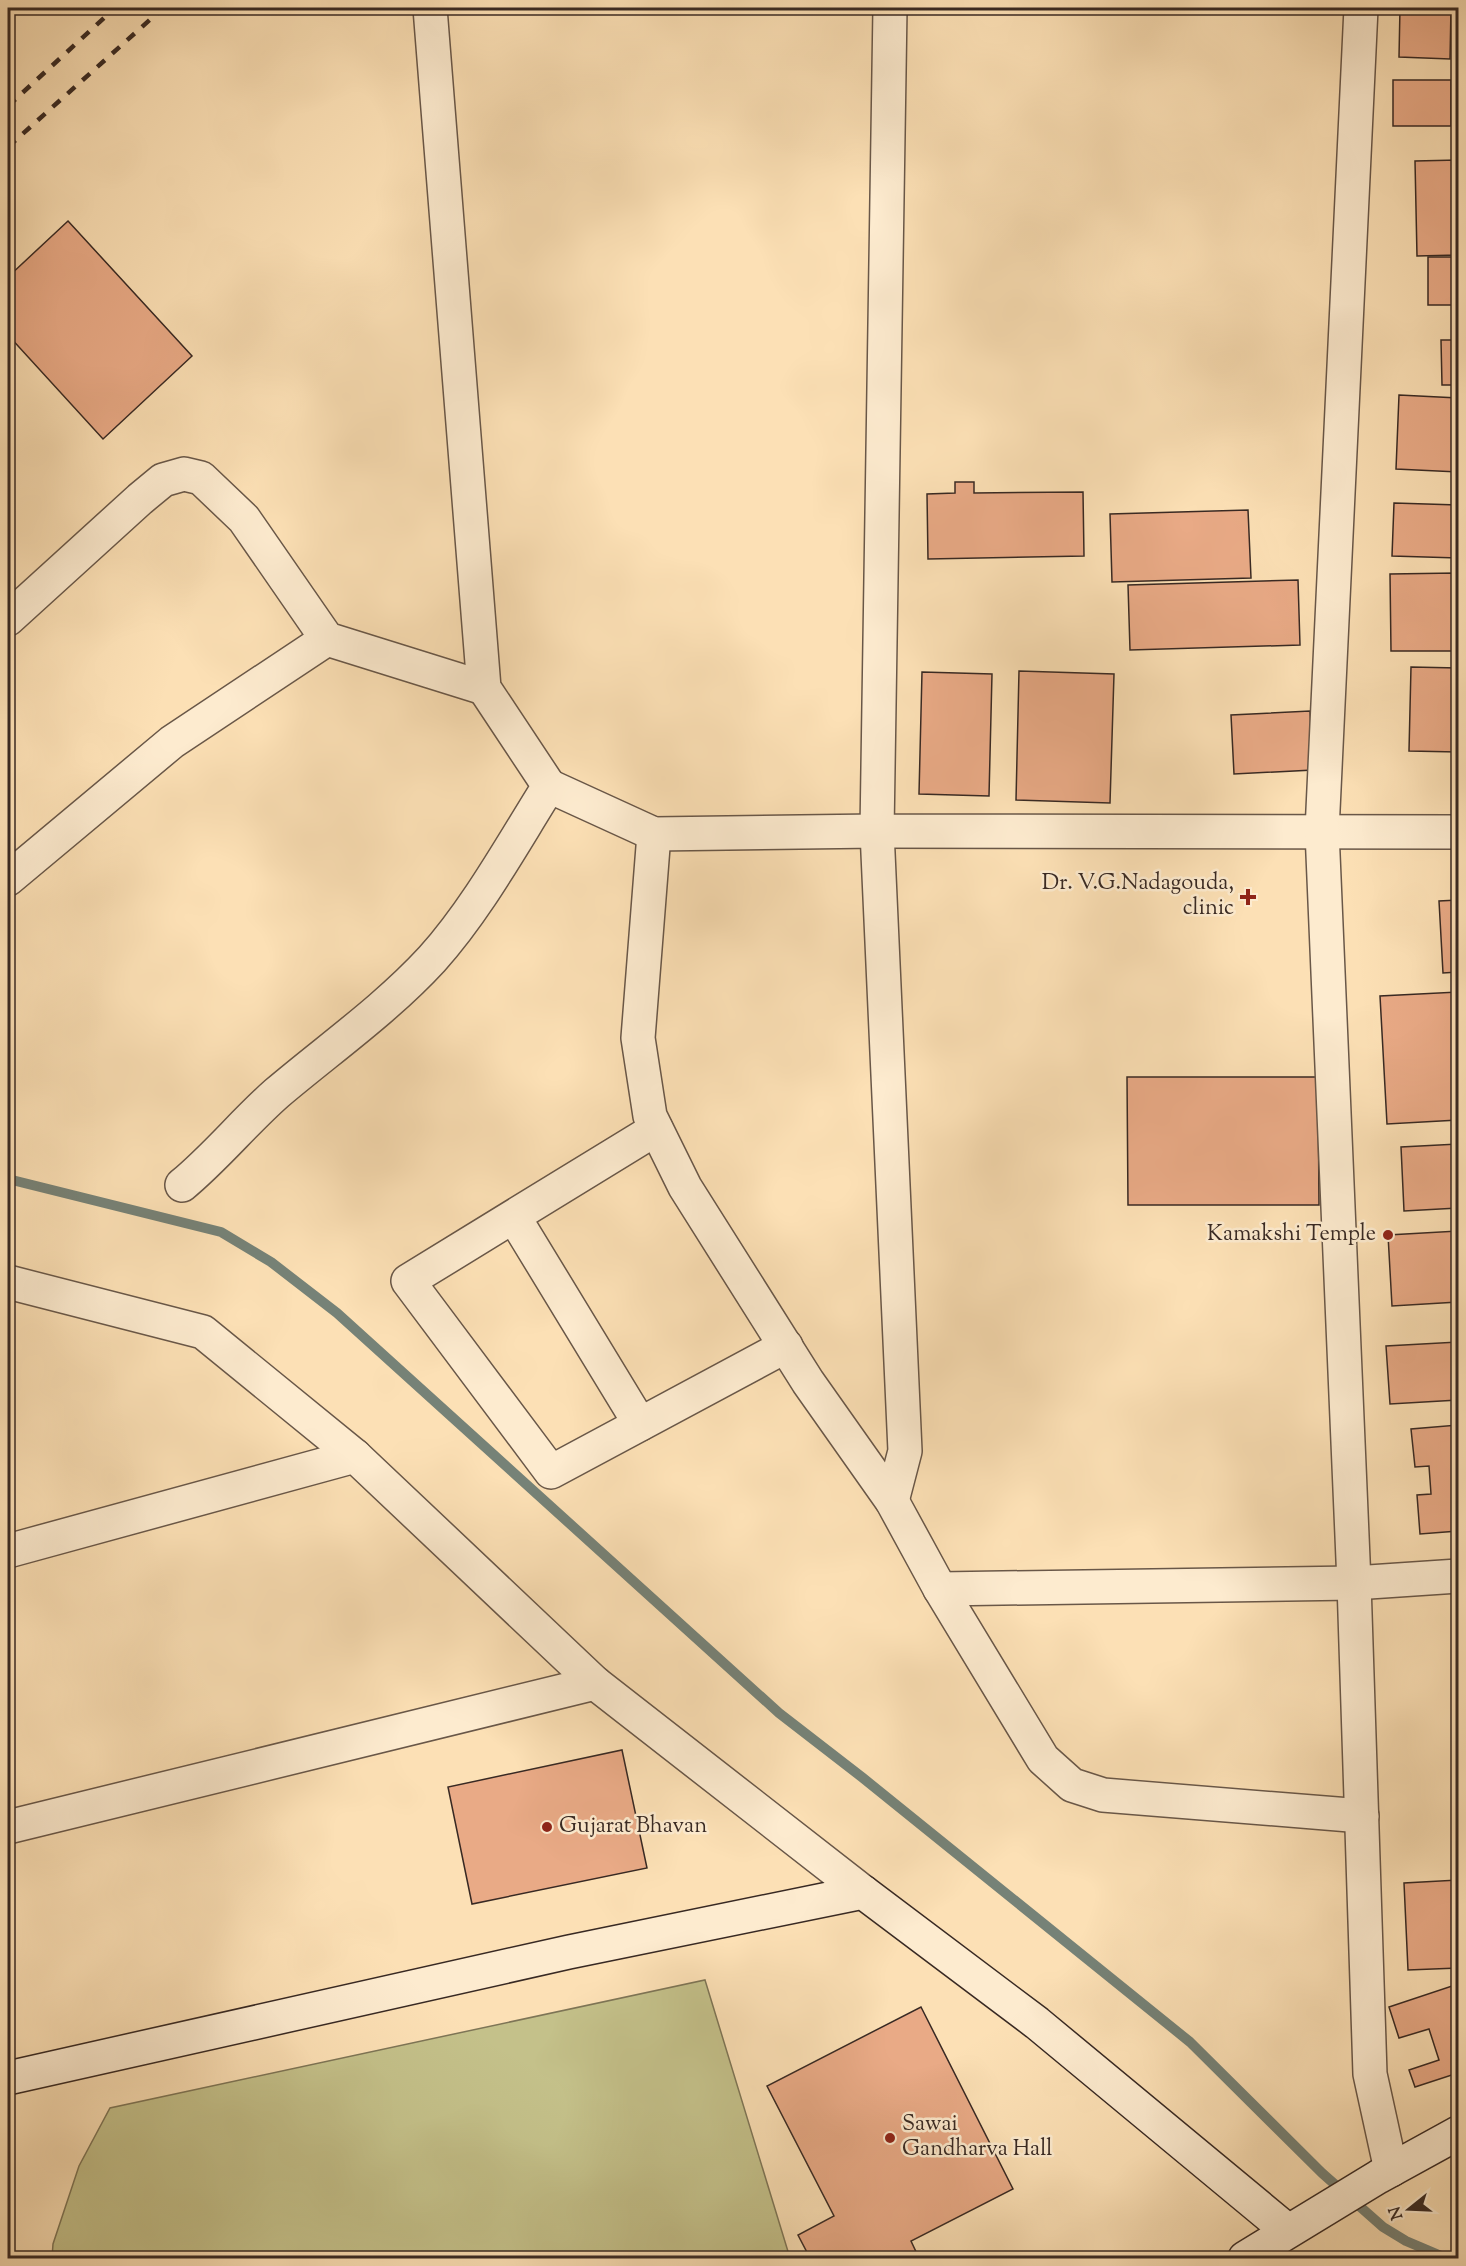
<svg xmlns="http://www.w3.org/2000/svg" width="1466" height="2266" font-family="'Sorts Mill Goudy',serif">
  <rect width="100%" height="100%" fill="#fce0b5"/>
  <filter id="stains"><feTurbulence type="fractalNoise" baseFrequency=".00333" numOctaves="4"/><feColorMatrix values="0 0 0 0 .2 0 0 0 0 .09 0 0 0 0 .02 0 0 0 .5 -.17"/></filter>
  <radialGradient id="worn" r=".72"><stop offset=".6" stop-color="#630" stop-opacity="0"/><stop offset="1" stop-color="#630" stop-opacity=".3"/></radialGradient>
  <path fill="#c4c18a" stroke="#7e7556" stroke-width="1.5" d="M705 1980 790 2258H52L53 2244 79 2166 110 2108Z"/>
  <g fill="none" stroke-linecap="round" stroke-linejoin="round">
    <path stroke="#768277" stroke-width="10" d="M8 1179 221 1232 271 1262 337 1313 779 1713 863 1778 1190 2042 1322 2173 1383 2227 1406 2241 1446 2258"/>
  </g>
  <g fill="#e9aa86" stroke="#382923" stroke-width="1.5">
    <path d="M1400 8H1451L1450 59 1399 57Z"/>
    <rect x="1393" y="80" width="58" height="46"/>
    <path d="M1458 160V255L1417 256 1415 161Z"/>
    <path d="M68 221 192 356 103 439 8 335V277Z"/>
    <rect x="1428" y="257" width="30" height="48"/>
    <path d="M1441 340H1458V385H1442Z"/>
    <path d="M1399 395 1458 398V472L1396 469Z"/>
    <path d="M955 482H974V493L1083 492 1084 556 928 559 927 494 955 493Z"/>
    <path d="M1394 503 1458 505V558L1392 556Z"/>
    <path d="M1248 510 1251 578 1112 582 1110 514Z"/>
    <path d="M1456 573 1457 651H1391L1390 574Z"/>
    <path d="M1298 580 1300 645 1130 650 1128 585Z"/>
    <path d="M1411 667 1458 668V752L1409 751Z"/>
    <path d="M1019 671 1114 674 1110 803 1016 800Z"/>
    <path d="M922 672 992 674 989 796 919 794Z"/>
    <path d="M1310 711 1313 770 1234 774 1231 715Z"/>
    <path d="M1458 900V972L1443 973 1439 901Z"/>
    <path d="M1458 992V1120L1387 1124 1380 996Z"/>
    <path d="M1127 1077H1318L1319 1205H1128Z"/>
    <path d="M1458 1144V1208L1404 1211 1401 1147Z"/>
    <path d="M1458 1231V1302L1392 1306 1388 1235Z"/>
    <path d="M1458 1342V1400L1390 1404 1386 1346Z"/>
    <path d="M1458 1425V1531L1420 1534 1417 1495 1431 1494 1429 1466 1415 1467 1411 1429Z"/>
    <path d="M622 1750 647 1868 472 1904 448 1787Z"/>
    <path d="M1458 1880V1968L1408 1970 1404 1883Z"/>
    <path d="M1458 1984V2073L1415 2087 1409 2070 1439 2060 1429 2029 1399 2038 1389 2007Z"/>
    <path d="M921 2007 1013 2189 911 2241 919 2258H810L798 2235 834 2216 767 2086Z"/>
  </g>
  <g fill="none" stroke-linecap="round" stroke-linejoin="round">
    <defs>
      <g id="street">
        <path d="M890 8 877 831 1458 832"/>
        <path d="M1361 8 1322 831 1354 1583 1370 2074 1391 2170"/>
        <path d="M8 619 140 499 163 480 184 474 201 478 244 519 327 639 484 688"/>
        <path d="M549 786 654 834 877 831 905 1451 892 1501"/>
        <path d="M654 834 638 1038 650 1116 685 1187 808 1382 892 1501 940 1589 1043 1759 1072 1785 1103 1795 1362 1816"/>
        <path d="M8 879 172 742 327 639"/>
        <path d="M656 1129 408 1281 551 1472 786 1346"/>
        <path d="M182 1185C216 1157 244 1122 277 1093 329 1049 386 1009 432 959 477 909 513 843 549 786L484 688 430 8"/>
        <path d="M514 1217 640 1424"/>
        <path d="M8 1282 203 1332 355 1456"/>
        <path d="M8 1551 355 1456 595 1683 863 1892"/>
        <path d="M940 1589 1354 1583 1458 1576"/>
        <path d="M8 1827 595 1683"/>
      </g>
      <g id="secondary">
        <path d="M8 2078 569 1952 863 1892 1037 2023 1288 2231"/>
        <path d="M1245 2258 1378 2177 1458 2133"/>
      </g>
    </defs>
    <use href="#street" stroke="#695748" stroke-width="36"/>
    <use href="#secondary" stroke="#382923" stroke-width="36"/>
    <use href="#street" stroke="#fdebcf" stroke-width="33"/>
    <use href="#secondary" stroke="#fdebcf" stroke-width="33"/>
    <g stroke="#382923" stroke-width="4.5" stroke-dasharray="10 10" stroke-linecap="butt">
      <path d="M8 106 115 8"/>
      <path d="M8 147 163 8"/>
    </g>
  </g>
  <g fill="#8f2418" stroke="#fdebcf" stroke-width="2">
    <path d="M1245 888h6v6h6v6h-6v6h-6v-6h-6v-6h6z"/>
    <circle cx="1388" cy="1235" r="6"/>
    <circle cx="547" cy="1827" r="6"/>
    <circle cx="890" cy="2138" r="6"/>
  </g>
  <g text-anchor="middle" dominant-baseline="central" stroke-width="5" stroke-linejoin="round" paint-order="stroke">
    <g font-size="22" fill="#382923" stroke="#fdebcf" text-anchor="end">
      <text x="1234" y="884">Dr. V.G.Nadagouda,<tspan x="1234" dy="25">clinic</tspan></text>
      <text x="1376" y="1235">Kamakshi Temple</text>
      <text x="559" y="1827" text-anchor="start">Gujarat Bhavan</text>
      <text x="902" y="2125" text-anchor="start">Sawai<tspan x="902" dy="25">Gandharva Hall</tspan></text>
    </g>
  </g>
  <rect width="1466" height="2266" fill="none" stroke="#fce0b5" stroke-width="30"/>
  <rect x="9" y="9" width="1448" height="2248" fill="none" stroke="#382923" stroke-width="3"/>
  <rect x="15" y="15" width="1436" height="2236" fill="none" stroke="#382923" stroke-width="1.5"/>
  <g transform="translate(1409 2209) rotate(252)" stroke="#fdebcf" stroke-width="4.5" paint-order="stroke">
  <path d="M0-4.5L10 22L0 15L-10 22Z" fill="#382923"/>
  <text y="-9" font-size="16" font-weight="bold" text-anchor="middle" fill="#382923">N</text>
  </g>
  <rect width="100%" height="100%" filter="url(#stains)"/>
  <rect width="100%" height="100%" fill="url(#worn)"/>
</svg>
